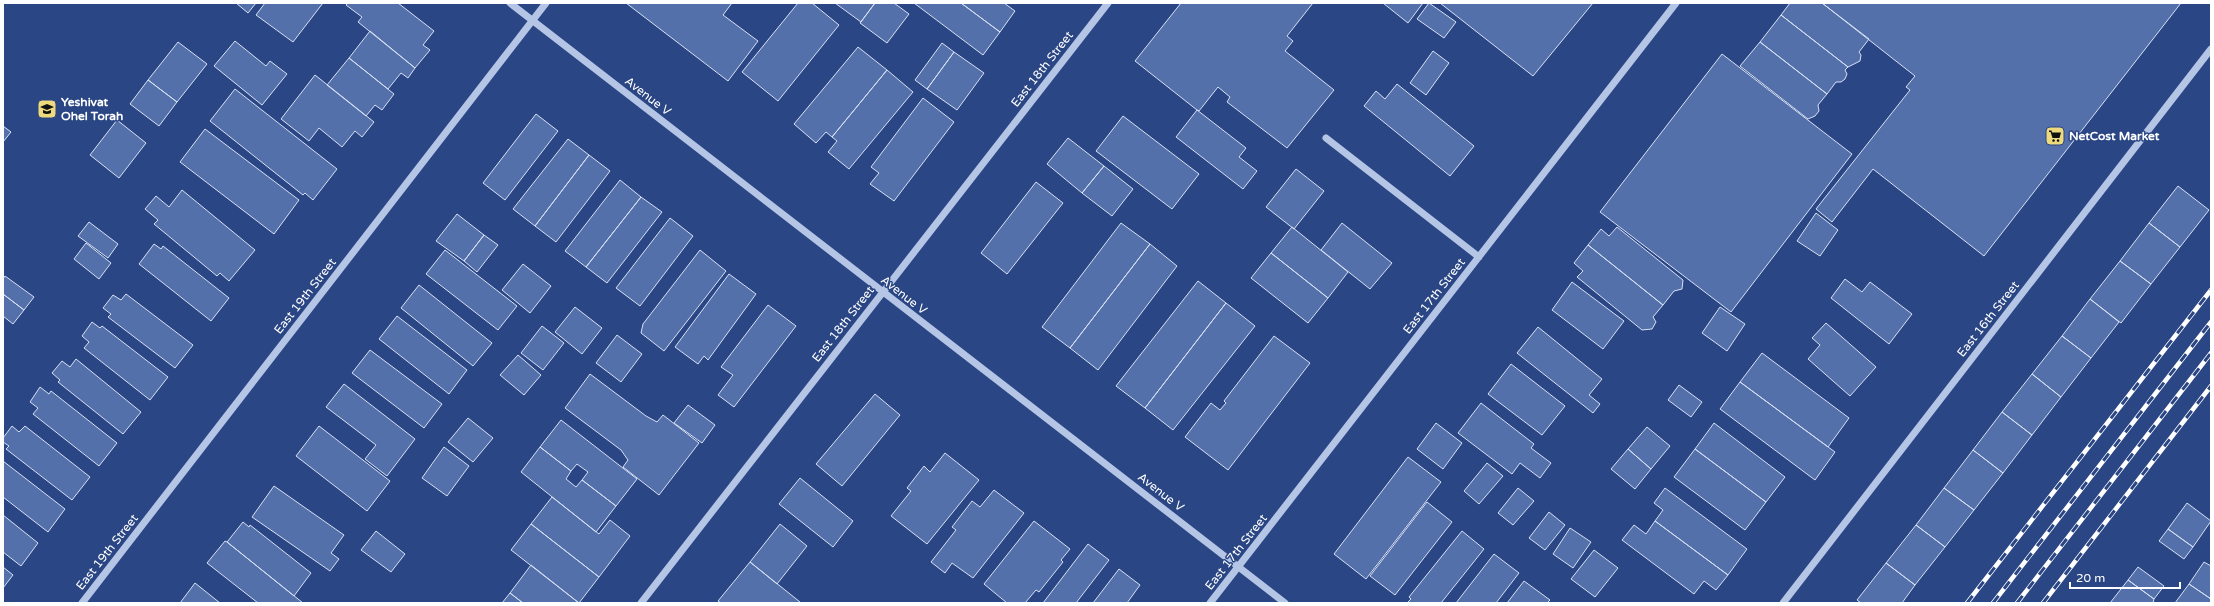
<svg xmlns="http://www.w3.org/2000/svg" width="2214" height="606" font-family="'Varela Round',sans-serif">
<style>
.building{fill:#5370ab;stroke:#d8e1f5}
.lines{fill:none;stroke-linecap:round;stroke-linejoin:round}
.minor{stroke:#b5c5e6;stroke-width:7}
.rail-casing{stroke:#fff;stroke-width:4.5}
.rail{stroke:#2a4684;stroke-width:3;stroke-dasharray:9;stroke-linecap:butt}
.labels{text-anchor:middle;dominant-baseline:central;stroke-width:3;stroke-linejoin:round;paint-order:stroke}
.street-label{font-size:12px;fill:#fff;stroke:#2a4684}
.poi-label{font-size:12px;font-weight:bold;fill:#fff;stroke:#2a4684;text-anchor:start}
</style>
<rect width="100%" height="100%" fill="#2a4684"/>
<path class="building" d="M236 3H256L248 13Z
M265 3H323L293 42 256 15Z
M348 3H398L434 31 423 45 430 50 415 68 358 22 362 17 346 5Z
M626 3H732L723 15 758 41 728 81Z
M798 3H812L839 25 778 101 742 72Z
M835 3H875L861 22Z
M875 3H894L909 14 887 43 860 23Z
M914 3H961L1000 32 983 55Z
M961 3H1004L1015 11 1000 32Z
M1181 3H1313L1287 36 1293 41 1285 51 1334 90 1287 148 1227 102 1230 97 1218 87 1199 111 1197 110 1135 61Z
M1383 3H1423L1408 23Z
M1429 3 1456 22 1444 38 1417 19Z
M1440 3H1593L1533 76Z
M1790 3H1822L1869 39 1859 52 1861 55 1860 61 1848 67 1781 15Z
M1822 3H2181L1984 256 1873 169 1832 222 1816 209 1910 90 1906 87 1915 76Z
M1781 15 1848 67 1845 70 1847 74 1845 79 1841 82H1836L1827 94 1760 42Z
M370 31 415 68 408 78 401 73 388 89 349 58Z
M235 41 266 66 270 61 287 74 262 105 214 66Z
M178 42 207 64 177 102 148 80Z
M1760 42 1827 94 1818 105 1819 111 1815 116 1808 119 1740 66Z
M942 43 954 52 927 89 915 80Z
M858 47 887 70 832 137 826 132 816 143 794 124Z
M1433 51 1449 63 1426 95 1410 83Z
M954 52 984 73 957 110 927 89Z
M1722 54 1852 154 1731 312 1600 212Z
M349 58 394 94 382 110 375 105 366 116 327 85Z
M887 70 913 92 849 169 828 152 837 141 832 137Z
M315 75 374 122 362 137 355 131 342 147 319 128 309 141 281 119Z
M148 80 177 102 159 126 130 104Z
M1397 84 1474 146 1450 176 1364 106 1376 91 1385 99Z
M235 89 337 169 313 200 305 193 303 195 210 121Z
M923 98 954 122 894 201 870 184 879 173 871 167Z
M1197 110 1246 148 1239 157 1257 171 1243 189 1176 137Z
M536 114 558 131 505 200 483 183Z
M1123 116 1199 174 1172 209 1096 151Z
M117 120 146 143 119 178 90 155Z
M3 126 11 132 3 142Z
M205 129 299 200 274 234 180 162Z
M1068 138 1104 166 1082 193 1047 164Z
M568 139 589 155 535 226 513 209Z
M589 155 610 171 556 242 535 226Z
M1104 166 1133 189 1112 216 1082 193Z
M1296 169 1324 191 1294 229 1266 207Z
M620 180 641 197 586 267 565 251Z
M1036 182 1063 203 1007 274 981 253Z
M2178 186 2209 210 2180 247 2149 223Z
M182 190 255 250 229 281 220 273 217 276 154 224 158 220 145 209 156 196 169 207Z
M641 197 662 212 607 283 586 267Z
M1816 213 1838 230 1820 256 1797 241Z
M457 214 484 235 464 261 436 241Z
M670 218 693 236 640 306 616 288Z
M89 222 118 244 108 258 78 236Z
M1121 223 1150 244 1070 348 1042 327Z
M1342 223 1392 263 1370 289 1321 250Z
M2149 223 2180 247 2151 284 2120 261Z
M1292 227 1348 272 1328 298 1271 253Z
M1617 227 1683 280 1682 289 1674 291 1663 305 1588 245 1601 229 1609 236Z
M484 235 498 245 477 272 464 261Z
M86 243 111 263 99 279 74 259Z
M154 244 161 249 163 246 229 298 211 321 139 264Z
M1150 244 1177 266 1098 370 1070 348Z
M1588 245 1663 305 1653 317 1656 322 1652 329 1642 330 1577 277 1583 271 1574 263Z
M445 250 517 306 498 330 426 274Z
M700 250 726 271 664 351 641 333 643 324Z
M1271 253 1328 298 1308 323 1251 278Z
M2120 261 2151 284 2121 323 2090 299Z
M523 264 551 286 530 313 502 290Z
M729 274 756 294 708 360 704 356 698 364 675 347Z
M5 276 34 297 24 310 3 294V279Z
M1845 279 1862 292 1870 282 1912 314 1889 344 1831 298Z
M1198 281 1226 303 1145 408 1116 386Z
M1572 282 1624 321 1603 349 1552 310Z
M419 285 492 343 473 366 401 308Z
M3 294 24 310 13 324 3 316Z
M126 294 193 345 175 368 108 317 111 314 103 308 113 295 121 300Z
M2090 299 2119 322 2091 358 2062 336Z
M1226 303 1255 326 1173 430 1145 408Z
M768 305 796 326 734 407 718 395 733 375 721 367Z
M575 307 602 328 582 354 555 332Z
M1720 307 1745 324 1727 351 1702 333Z
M397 316 467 370 449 394 379 339Z
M92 322 100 328 102 326 168 377 150 400 84 348 89 342 82 336Z
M1826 323 1876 367 1850 396 1808 359 1820 345 1812 338Z
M542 326 564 343 543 370 521 353Z
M1538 327 1602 379 1589 395 1600 404 1593 413 1517 353Z
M617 335 642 354 621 382 596 363Z
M1274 336 1310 363 1228 470 1185 437 1211 403 1220 410 1226 403 1224 401Z
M2062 336 2091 358 2061 397 2032 374Z
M370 350 442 404 424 428 352 373Z
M1762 353 1849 418 1828 447 1740 382Z
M518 355 541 375 524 395 500 375Z
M76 359 141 412 123 434 58 382 60 380 52 373 62 361 70 367Z
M1511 364 1565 406 1542 435 1488 394Z
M590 374 646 416 657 422 663 415 699 443 659 495 623 467 628 460 621 450 565 408Z
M2032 374 2061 397 2032 435 2002 412Z
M1740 382 1835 452 1815 480 1720 409Z
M344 384 415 439 387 476 365 459 376 445 326 407Z
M1679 385 1702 402 1691 417 1668 400Z
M40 387 49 394 51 391 117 443 99 466 33 414 38 408 30 402Z
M875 394 900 415 842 486 816 464Z
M1481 403 1534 444 1531 448 1551 463 1540 478 1520 463 1512 474 1458 433Z
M688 405 715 425 702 443 674 423Z
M2002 412 2032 435 2003 473 1973 450Z
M468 418 493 438 473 462 448 442Z
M561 420 637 479 616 506 582 480 588 472 577 464 571 471 540 447Z
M1436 423 1462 443 1443 469 1417 449Z
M1714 423 1785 477 1766 502 1695 449Z
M12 426 19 432 25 426 90 477 72 500 6 449 9 446 3 442V438Z
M319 426 390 481 367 511 296 456Z
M1647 427 1670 446 1651 469 1628 449Z
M444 447 469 466 447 496 422 478Z
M540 447 571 471 566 479 576 487 582 480 616 506 596 532 521 472Z
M1628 449 1651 469 1635 489 1611 469Z
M1695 449 1766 502 1745 530 1674 477Z
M1973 450 2003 473 1974 510 1944 488Z
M945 453 979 480 927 544 891 516 911 491 907 488 924 466 930 472Z
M1408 457 1441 482 1366 579 1334 554Z
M3 461 65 509 48 532 3 497Z
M1487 463 1503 476 1479 504 1464 491Z
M800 478 853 521 833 547 779 504Z
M274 486 344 535 331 553 339 559 330 571 252 517Z
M1518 488 1534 501 1513 525 1498 513Z
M1665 488 1747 549 1728 575 1655 521 1663 510 1654 503Z
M1944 488 1974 510 1945 547 1916 525Z
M994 490 1024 513 973 578 952 563 945 573 931 562 956 530 952 527 972 501 980 507Z
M552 497 599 534 610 520 630 536 599 577 531 524Z
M1427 502 1452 522 1395 595 1370 576Z
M2187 503 2211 521 2193 547 2168 529Z
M1549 512 1565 525 1545 550 1529 538Z
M3 515 38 543 21 566 3 552Z
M1034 521 1070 549 1061 560 1063 562 1039 592 1036 590 1025 603H1007L984 584Z
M1655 521 1728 575 1716 590 1704 581 1694 594 1622 540 1634 525 1646 534Z
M243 522 249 527 250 525 311 573 294 596 227 542Z
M531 524 599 577 579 603 511 550Z
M780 524 807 546 777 584 750 562Z
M1916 525 1945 547 1915 585 1886 563Z
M1570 528 1591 542 1573 568 1553 554Z
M2168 529 2193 547 2184 559 2159 541Z
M376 531 405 554 391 572 361 550Z
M1462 531 1484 549 1441 603H1407L1411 599 1409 597Z
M225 541 227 542 303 603H258L207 563Z
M1088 544 1109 560 1076 603H1043Z
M1594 550 1618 568 1595 597 1571 579Z
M1494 554 1519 573 1496 603H1456Z
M750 562 800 602 799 603H721L718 601Z
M2204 562 2211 566V599L2189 584Z
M1886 563 1915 585 1902 603H1861L1857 600Z
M531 565 579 603H523L510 593Z
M3 567 13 575 3 588Z
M2138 567 2164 586 2154 599 2128 580Z
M1119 569 1140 585 1127 603H1093Z
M2128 580 2154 599 2153 603H2110Z
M1524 581 1550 600 1547 603H1507Z
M195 583 220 603H180Z
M2189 584 2211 599V603H2175Z
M510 593 523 603H502Z"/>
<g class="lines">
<path class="minor" d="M510 3 1285 603
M1326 138 1479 257
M82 603 546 3
M641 603 1108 3
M1210 603 1676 3
M1783 603 2211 49"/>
<g class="rail-casing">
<path id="rail" d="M1967 603 2211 290
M1993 603 2211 322
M2017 603 2211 353
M2043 603 2211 386"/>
</g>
<use href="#rail" class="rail"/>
</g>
<defs>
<g id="school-square" transform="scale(1)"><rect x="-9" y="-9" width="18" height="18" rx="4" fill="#ecda7d" stroke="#2a4684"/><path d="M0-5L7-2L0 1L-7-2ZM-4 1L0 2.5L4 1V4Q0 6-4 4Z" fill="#111"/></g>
<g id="supermarket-square" transform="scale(1)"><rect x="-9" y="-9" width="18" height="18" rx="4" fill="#ecda7d" stroke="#2a4684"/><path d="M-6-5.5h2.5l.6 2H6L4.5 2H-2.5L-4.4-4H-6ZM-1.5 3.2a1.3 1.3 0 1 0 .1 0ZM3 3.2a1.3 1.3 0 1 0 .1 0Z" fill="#111"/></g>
</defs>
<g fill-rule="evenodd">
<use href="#school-square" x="47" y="109"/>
<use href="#supermarket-square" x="2055" y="136"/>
</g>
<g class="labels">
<g class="street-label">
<text transform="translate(1042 69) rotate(-52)">East 18th Street</text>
<text transform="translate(648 96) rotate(38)">Avenue V</text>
<text transform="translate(904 295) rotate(38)">Avenue V</text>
<text transform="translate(305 296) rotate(-52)">East 19th Street</text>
<text transform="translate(1434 296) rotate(-52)">East 17th Street</text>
<text transform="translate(1988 319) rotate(-52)">East 16th Street</text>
<text transform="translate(843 324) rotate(-52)">East 18th Street</text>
<text transform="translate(1161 492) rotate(38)">Avenue V</text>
<text transform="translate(107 552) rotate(-52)">East 19th Street</text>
<text transform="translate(1236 552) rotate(-52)">East 17th Street</text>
</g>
<g class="poi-label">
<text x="61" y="102">Yeshivat<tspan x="61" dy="14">Ohel Torah</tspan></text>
<text x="2069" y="136">NetCost Market</text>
</g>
</g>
<rect width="2214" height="606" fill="none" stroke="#ffffff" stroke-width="8"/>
<path d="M2070 582v6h110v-6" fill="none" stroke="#ffffff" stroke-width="2"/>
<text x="2076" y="582" font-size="12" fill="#ffffff" stroke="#2a4684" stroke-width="3" paint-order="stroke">20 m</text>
</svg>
